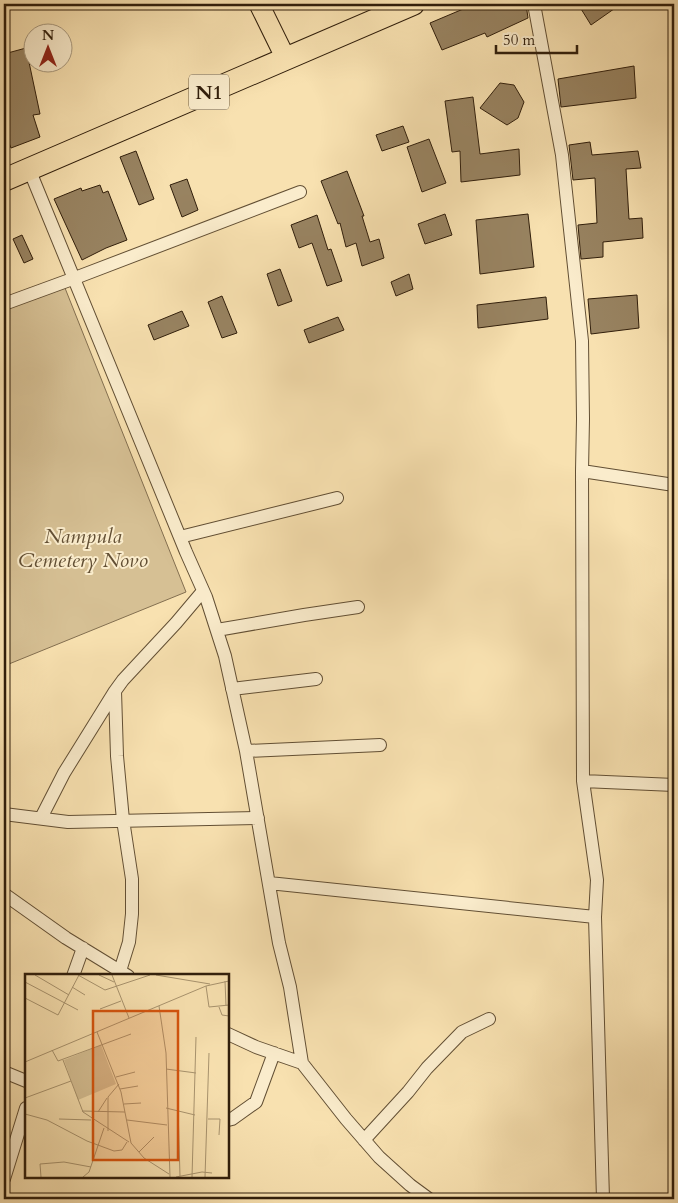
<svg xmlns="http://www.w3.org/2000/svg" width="678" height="1203" font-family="Cardo,serif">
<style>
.green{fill:#d6c094;stroke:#836f50}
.building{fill:#988361;stroke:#301e0b}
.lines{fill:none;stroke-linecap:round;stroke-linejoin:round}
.street-casing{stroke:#624f34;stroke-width:14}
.primary-casing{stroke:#301e0b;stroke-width:21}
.highway-casing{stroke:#301e0b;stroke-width:24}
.street{stroke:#faeccc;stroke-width:12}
.primary{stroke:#f8e1b0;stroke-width:19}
.highway{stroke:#f8e1b0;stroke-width:22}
.labels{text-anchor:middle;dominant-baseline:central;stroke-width:4;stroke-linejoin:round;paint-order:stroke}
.shield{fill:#faeccc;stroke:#6d5c45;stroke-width:1}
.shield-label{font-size:20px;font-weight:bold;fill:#301e0b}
.park-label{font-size:21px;font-style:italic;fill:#624f34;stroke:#faeccc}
.inset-road{fill:none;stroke:#a8936e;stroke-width:1}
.view{fill:#d6530c;fill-opacity:0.15;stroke:#d6530c;stroke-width:2.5}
.inset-edge{fill:none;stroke:#301e0b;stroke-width:2.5}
</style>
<rect width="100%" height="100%" fill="#f8e1b0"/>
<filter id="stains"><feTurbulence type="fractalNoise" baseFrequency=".004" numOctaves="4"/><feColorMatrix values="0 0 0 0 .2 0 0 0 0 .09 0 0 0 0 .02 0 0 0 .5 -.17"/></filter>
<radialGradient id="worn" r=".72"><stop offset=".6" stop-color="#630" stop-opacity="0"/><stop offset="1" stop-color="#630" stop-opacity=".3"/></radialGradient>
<path class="green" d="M61 278 186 592 4 666V301Z"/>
<path class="building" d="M475 4H526L528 18 487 37 485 33 442 50 430 23Z
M578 4H621L591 25Z
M26 48 40 114 33 115 40 137 11 148 4 130V54Z
M634 66 636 98 561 107 558 79Z
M500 83 514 85 524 102 518 118 507 125 480 108Z
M473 97 480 154 519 149 520 175 461 182 460 151 452 152 445 101Z
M403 126 409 142 382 151 376 135Z
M429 139 446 183 422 192 407 147Z
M590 142 592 155 638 151 641 168 626 169 629 219 642 218 643 238 603 242V257L581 259 578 225 597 223 595 178 573 180 569 145Z
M136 151 154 199 139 205 120 157Z
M347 171 364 216H362L370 242 379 239 384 258 362 266 356 243 346 247 340 223 338 224 321 181Z
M187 179 198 210 182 217 170 185Z
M100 185 103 193 108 191 127 240 106 248 82 260 54 199 81 188 82 191Z
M445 214 452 235 425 244 418 224Z
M528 214 534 267 480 274 476 220Z
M317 215 328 250 331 249 342 281 327 286 312 243 299 248 291 225Z
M22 235 33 259 24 263 13 239Z
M280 269 292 301 278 306 267 274Z
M409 274 413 289 396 296 391 282Z
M637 295 639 328 591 334 588 299Z
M222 296 237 333 222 338 208 302Z
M546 297 548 319 478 328 477 305Z
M182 311 189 326 154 340 148 325Z
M338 317 344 330 309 343 304 330Z"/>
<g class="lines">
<g class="street-casing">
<path id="street" d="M534 4 562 155 582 341 583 419 582 471 583 781 597 880 595 917 603 1199
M29 169 186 552 206 597 225 656 246 751 279 943 290 987 302 1063 346 1119 379 1157 410 1185 429 1199
M4 304 75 278 300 192
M582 471 674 485
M180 537 337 498
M217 630 304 615 358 607
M232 689 316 679
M246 751 380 745
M583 781 674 785
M4 814 68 822 258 818
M41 818 64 773 115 691
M269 883 595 917
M4 894 66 938 128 976
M120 971 129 942 132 914V879L123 820 117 756 115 691 123 680 176 623 203 591
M73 976 83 948
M228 1034 256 1047 302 1063
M4 1072 26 1081
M228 1120 232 1119 256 1102 274 1053
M364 1140 408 1092 427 1068 462 1032 489 1019
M4 1179 26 1108"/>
</g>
<g class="primary-casing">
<path id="primary" d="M259 4 286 59"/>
</g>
<g class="highway-casing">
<path id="highway" d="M4 180 413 4"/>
</g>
<use href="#street" class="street"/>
<use href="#primary" class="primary"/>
<use href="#highway" class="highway"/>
</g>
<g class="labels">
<rect class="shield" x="189" y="74.5" width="40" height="35" rx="4"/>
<g class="shield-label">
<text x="209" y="92">N1</text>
</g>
<g class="park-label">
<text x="83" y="536">Nampula<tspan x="83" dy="24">Cemetery Novo</tspan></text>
</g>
</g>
<g transform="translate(25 974)">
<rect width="204" height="204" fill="#f8e1b0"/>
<path d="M76 71 91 110 53 126 39 86Z" fill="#d6c094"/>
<path class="inset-road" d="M10 1 44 21M53 1 80 16 125 1M74 1 89 8M87 1 104 44M131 1 185 10M200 7 201 32M0 8 53 36M181 12 184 33 204 31M47 13 60 21M0 24 33 41 54 1M134 32 141 79 145 203M194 33 197 41 204 42M75 35 96 27M72 58 96 118 106 169 119 184 144 200M27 76 33 87 106 60M38 86 58 138 104 168M0 88 181 12 204 7M141 95 171 99M91 103 110 98M95 115 113 112M0 124 46 107M99 130 116 129M141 134 170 141M153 134 155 202M57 137 100 138M73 138 82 124M0 140 22 146 62 167 89 177 97 176 102 168M34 145 66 146M183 145H195L194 161M102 146 142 151M83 157V123L94 110M114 178 129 163M16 203 15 190 39 188 66 193M58 203 64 198 79 154M151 203 177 198 187 199M167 203 171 63M180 203 184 79"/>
<path class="view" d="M68 37H153V186H68Z"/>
<rect width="204" height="204" class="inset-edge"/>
</g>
<rect width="678" height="1203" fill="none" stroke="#f8e1b0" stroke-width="20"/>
<rect x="5" y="5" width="668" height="1193" fill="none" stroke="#301e0b" stroke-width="2.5"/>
<rect x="10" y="10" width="658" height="1183" fill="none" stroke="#301e0b"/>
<g transform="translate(48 48)"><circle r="24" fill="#faeccc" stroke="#a99a7f"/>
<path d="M0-4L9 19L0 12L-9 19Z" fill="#8f2418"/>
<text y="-8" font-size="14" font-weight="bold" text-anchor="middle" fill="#301e0b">N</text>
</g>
<path d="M496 45v8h81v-8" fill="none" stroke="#301e0b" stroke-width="2.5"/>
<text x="503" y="45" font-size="15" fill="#301e0b" stroke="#faeccc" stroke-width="4" paint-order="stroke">50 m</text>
<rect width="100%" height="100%" filter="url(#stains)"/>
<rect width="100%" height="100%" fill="url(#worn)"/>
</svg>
